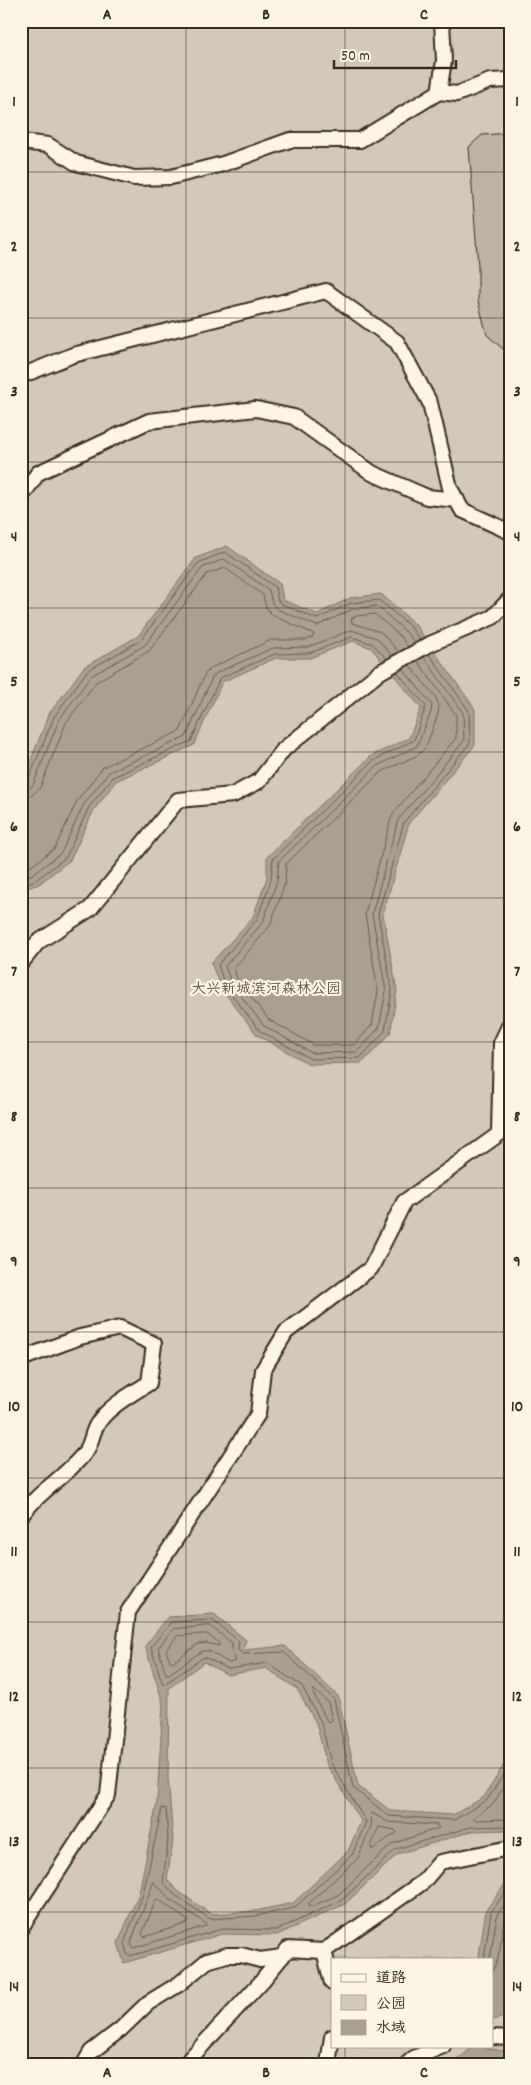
<svg xmlns="http://www.w3.org/2000/svg" width="531" height="2085" font-family="Dekko,'LXGW WenKai TC',sans-serif">
<style>
.green{fill:#d2c9ba;stroke:#867a6c;fill-rule:evenodd}
.water{fill:#aaa091;stroke:#7e7163;fill-rule:evenodd}
.lines{fill:none;stroke-linecap:round;stroke-linejoin:round}
.shore{stroke:#67594c;stroke-width:1}
.building{fill:#beb3a4;stroke:#3b2a1e}
.minor-casing{stroke:#3b2a1e;stroke-width:18}
.minor{stroke:#fcf5e5;stroke-width:14}
.grid{fill:none;stroke:#3b2a1e;stroke-width:1;stroke-opacity:0.55}
.labels{text-anchor:middle;dominant-baseline:central;stroke-width:4.5;stroke-linejoin:round;paint-order:stroke}
.park-label{font-size:15px;fill:#615245;stroke:#fcf5e5}
.neatline{fill:none;stroke:#3b2a1e;stroke-width:2}
.grid-label{font-size:16px;text-anchor:middle;font-weight:bold;fill:#3b2a1e}
</style>
<rect width="100%" height="100%" fill="#f0e9d9"/>
<filter id="ink" filterUnits="userSpaceOnUse"><feTurbulence type="fractalNoise" baseFrequency=".02" numOctaves="2"/><feDisplacementMap in="SourceGraphic" scale="10" xChannelSelector="R" yChannelSelector="G"/><feConvolveMatrix kernelMatrix="1 2 1 2 8 2 1 2 1" color-interpolation-filters="sRGB"/></filter>
<g filter="url(#ink)">
<path class="green" d="M21 21H510V2064H21ZM332 1959H492V2046H332Z"/>
<path class="water" d="M227 546 280 584 283 600 317 614 350 598 381 594 415 624 475 709V745L409 823 383 914 397 991 390 1034 362 1063 309 1064 257 1035 221 988 211 963 253 917 267 878V857L371 756 409 738 421 708 371 648 353 641 310 658H276L222 682 194 745 116 781 94 810 70 860 39 884 21 890V785L49 714 84 667 138 636 196 558Z
M214 1614 246 1640 243 1650 285 1646 338 1696 358 1786 391 1811 453 1815 484 1797 510 1755V1830L472 1831 398 1854 345 1904 277 1935 222 1934 124 1963 118 1943 139 1893 157 1802 163 1703 145 1646 168 1617ZM204 1662 228 1675 266 1668 297 1689 316 1723 327 1765 361 1821 348 1851 293 1903 255 1911 211 1914 178 1891 167 1880 173 1840 168 1778 169 1688Z
M510 1877V2016L492 2020V1959H479V1955L486 1910Z
M474 2046 504 2051 507 2064H452Z"/>
<g class="lines">
<path class="shore" d="M399 652 381 632 352 623 351 619 356 616 375 614 401 637 408 647
M409 665 435 696 439 705 438 714 426 747 418 755 381 772 286 864 285 883 270 926 234 968 237 979 269 1020 314 1045H354L372 1025 378 991 365 914 391 819 395 811 456 738V715L417 660
M403 669 432 705 431 712 417 746 377 766 279 861 277 881 263 922 225 966 231 983 264 1026 312 1053 357 1052 379 1028 386 991 372 914 398 820 464 741 463 713 424 657
M397 672 426 706 414 740 373 761 273 859 271 880 257 919 218 965 225 986 260 1031 311 1059 360 1058 385 1031 392 990 378 914 404 822 470 743 469 711 429 654
M21 785 28 781 54 717 87 671 141 640 198 563 225 552 275 587 278 601 282 604 317 619 351 603 379 600 411 627 420 640
M21 791 28 790 33 785 59 720 91 676 145 645 202 568 224 559 269 590 272 603 277 609 317 626 353 609 377 606 406 632 415 643
M21 798 31 796 40 788 66 723 96 682 149 651 207 574 225 568 263 595 266 607 272 615 314 634 313 637 306 640H271L211 668 205 674 180 731 103 767 77 801 55 848 30 867 21 870
M21 878 33 874 61 853 84 804 109 772 186 737 212 678 216 673 273 648 308 647 351 630 377 638 392 656
M21 885 36 880 66 857 89 807 113 777 191 741 220 678 275 654 309 653 352 637 373 644 387 659
M210 1626 232 1643V1652L236 1661 229 1663 209 1651H202L169 1674H166L158 1648 173 1629Z
M207 1634 219 1643V1646L206 1643 198 1644 173 1662 170 1661 166 1650 177 1636Z
M314 1690 328 1702 332 1720 330 1722 327 1721 313 1693Z
M510 1765 487 1800 454 1820 389 1816 353 1788 334 1699 284 1652 243 1654 238 1650 239 1641 212 1620 171 1622 151 1647 163 1685 204 1657 229 1669 267 1663 302 1686 321 1722 331 1763 366 1822 352 1855 294 1908 256 1916 210 1919 175 1895 163 1882 168 1840 166 1809 162 1808 143 1894 124 1943 127 1954 130 1956 222 1929 277 1930 342 1900 396 1849 471 1827 510 1826
M510 1777 493 1804 473 1818 476 1820 510 1819
M372 1813 388 1822 437 1825 439 1828 392 1844 338 1895 310 1907 309 1903 358 1858 371 1826Z
M379 1827 395 1830 397 1833 387 1839 372 1850 371 1847Z
M154 1882 171 1900 205 1923 206 1926 133 1948 131 1943Z
M158 1899 188 1921V1923L144 1937 142 1934 156 1900Z
M484 1959 491 1912 510 1886
M490 1959 497 1915 510 1897
M492 1971C505 1954 497 1927 510 1910"/>
</g>
<path class="building" d="M510 133V355L487 335 478 301V266L469 147 482 135Z"/>
<g class="lines">
<g class="minor-casing">
<path id="minor" d="M439 92 457 94 490 81 510 80
M21 142 48 145 76 163 134 178 171 177 223 164 290 140H360L439 92 444 61 442 21
M21 376 73 355 326 291 397 342 430 403 450 488 462 510 510 532
M21 497 38 473 149 421 256 409 294 417 372 473 427 497 457 500
M21 963 38 942 90 909 178 800 233 795 259 781 284 749 380 672 430 644 493 617 510 599
M21 1359 80 1337 120 1328 154 1344 149 1383C133 1393 108 1407 98 1423 92 1431 92 1443 86 1451 68 1476 38 1491 21 1516
M21 1928 108 1795 128 1612 258 1414 263 1370 286 1332 371 1268 404 1202 499 1134 501 1043 510 1024
M324 1951 332 1983
M492 2037 510 2038
M84 2064 91 2052 121 2029 148 2003 179 1984 207 1961 227 1955H241L260 1960 282 1957
M185 2064 262 1981 288 1949 324 1951 423 1882 440 1862 510 1848
M328 2064 332 2037
M407 2064 414 2058 443 2046"/>
</g>
<use href="#minor" class="minor"/>
</g>
</g>
<path class="grid" d="M186 21V2064M345 21V1959M21 172H510M21 318H510M21 462H510M21 608H510M21 752H510M21 898H510M21 1042H510M21 1188H510M21 1332H510M21 1478H510M21 1622H510M21 1768H510M21 1912H510M345 2046V2064"/>
<g class="labels">
<g class="park-label">
<text x="266" y="990">大兴新城滨河森林公园</text>
</g>
</g>
<rect width="531" height="2085" fill="none" stroke="#fcf5e5" stroke-width="55"/>
<rect x="331" y="1958" width="162" height="90" fill="#fcf5e5" stroke="#afa495"/>
<rect x="341" y="1974" width="25" height="8" fill="#fcf5e5" stroke="#afa495"/>
<text x="376" y="1982" font-size="15" fill="#3b2a1e">道路</text>
<rect x="341" y="1995" width="25" height="15" fill="#d2c9ba" stroke="#afa495"/>
<text x="376" y="2008" font-size="15" fill="#3b2a1e">公园</text>
<rect x="341" y="2020" width="25" height="15" fill="#aaa091" stroke="#afa495"/>
<text x="376" y="2032" font-size="15" fill="#3b2a1e">水域</text>
<path d="M334 60v8h122v-8" fill="none" stroke="#3b2a1e" stroke-width="2.5"/>
<text x="341" y="60" font-size="15" fill="#3b2a1e" stroke="#fcf5e5" stroke-width="4" paint-order="stroke">50 m</text>
<rect x="28" y="28" width="476" height="2030" class="neatline"/>
<g class="grid-label">
<text x="107" y="19">A</text>
<text x="266" y="19">B</text>
<text x="424" y="19">C</text>
<text x="14" y="106">1</text>
<text x="517" y="106">1</text>
<text x="14" y="251">2</text>
<text x="517" y="251">2</text>
<text x="14" y="396">3</text>
<text x="517" y="396">3</text>
<text x="14" y="541">4</text>
<text x="517" y="541">4</text>
<text x="14" y="686">5</text>
<text x="517" y="686">5</text>
<text x="14" y="831">6</text>
<text x="517" y="831">6</text>
<text x="14" y="976">7</text>
<text x="517" y="976">7</text>
<text x="14" y="1121">8</text>
<text x="517" y="1121">8</text>
<text x="14" y="1266">9</text>
<text x="517" y="1266">9</text>
<text x="14" y="1411">10</text>
<text x="517" y="1411">10</text>
<text x="14" y="1556">11</text>
<text x="517" y="1556">11</text>
<text x="14" y="1701">12</text>
<text x="517" y="1701">12</text>
<text x="14" y="1846">13</text>
<text x="517" y="1846">13</text>
<text x="14" y="1991">14</text>
<text x="517" y="1991">14</text>
<text x="107" y="2077">A</text>
<text x="266" y="2077">B</text>
<text x="424" y="2077">C</text>
</g>
</svg>
